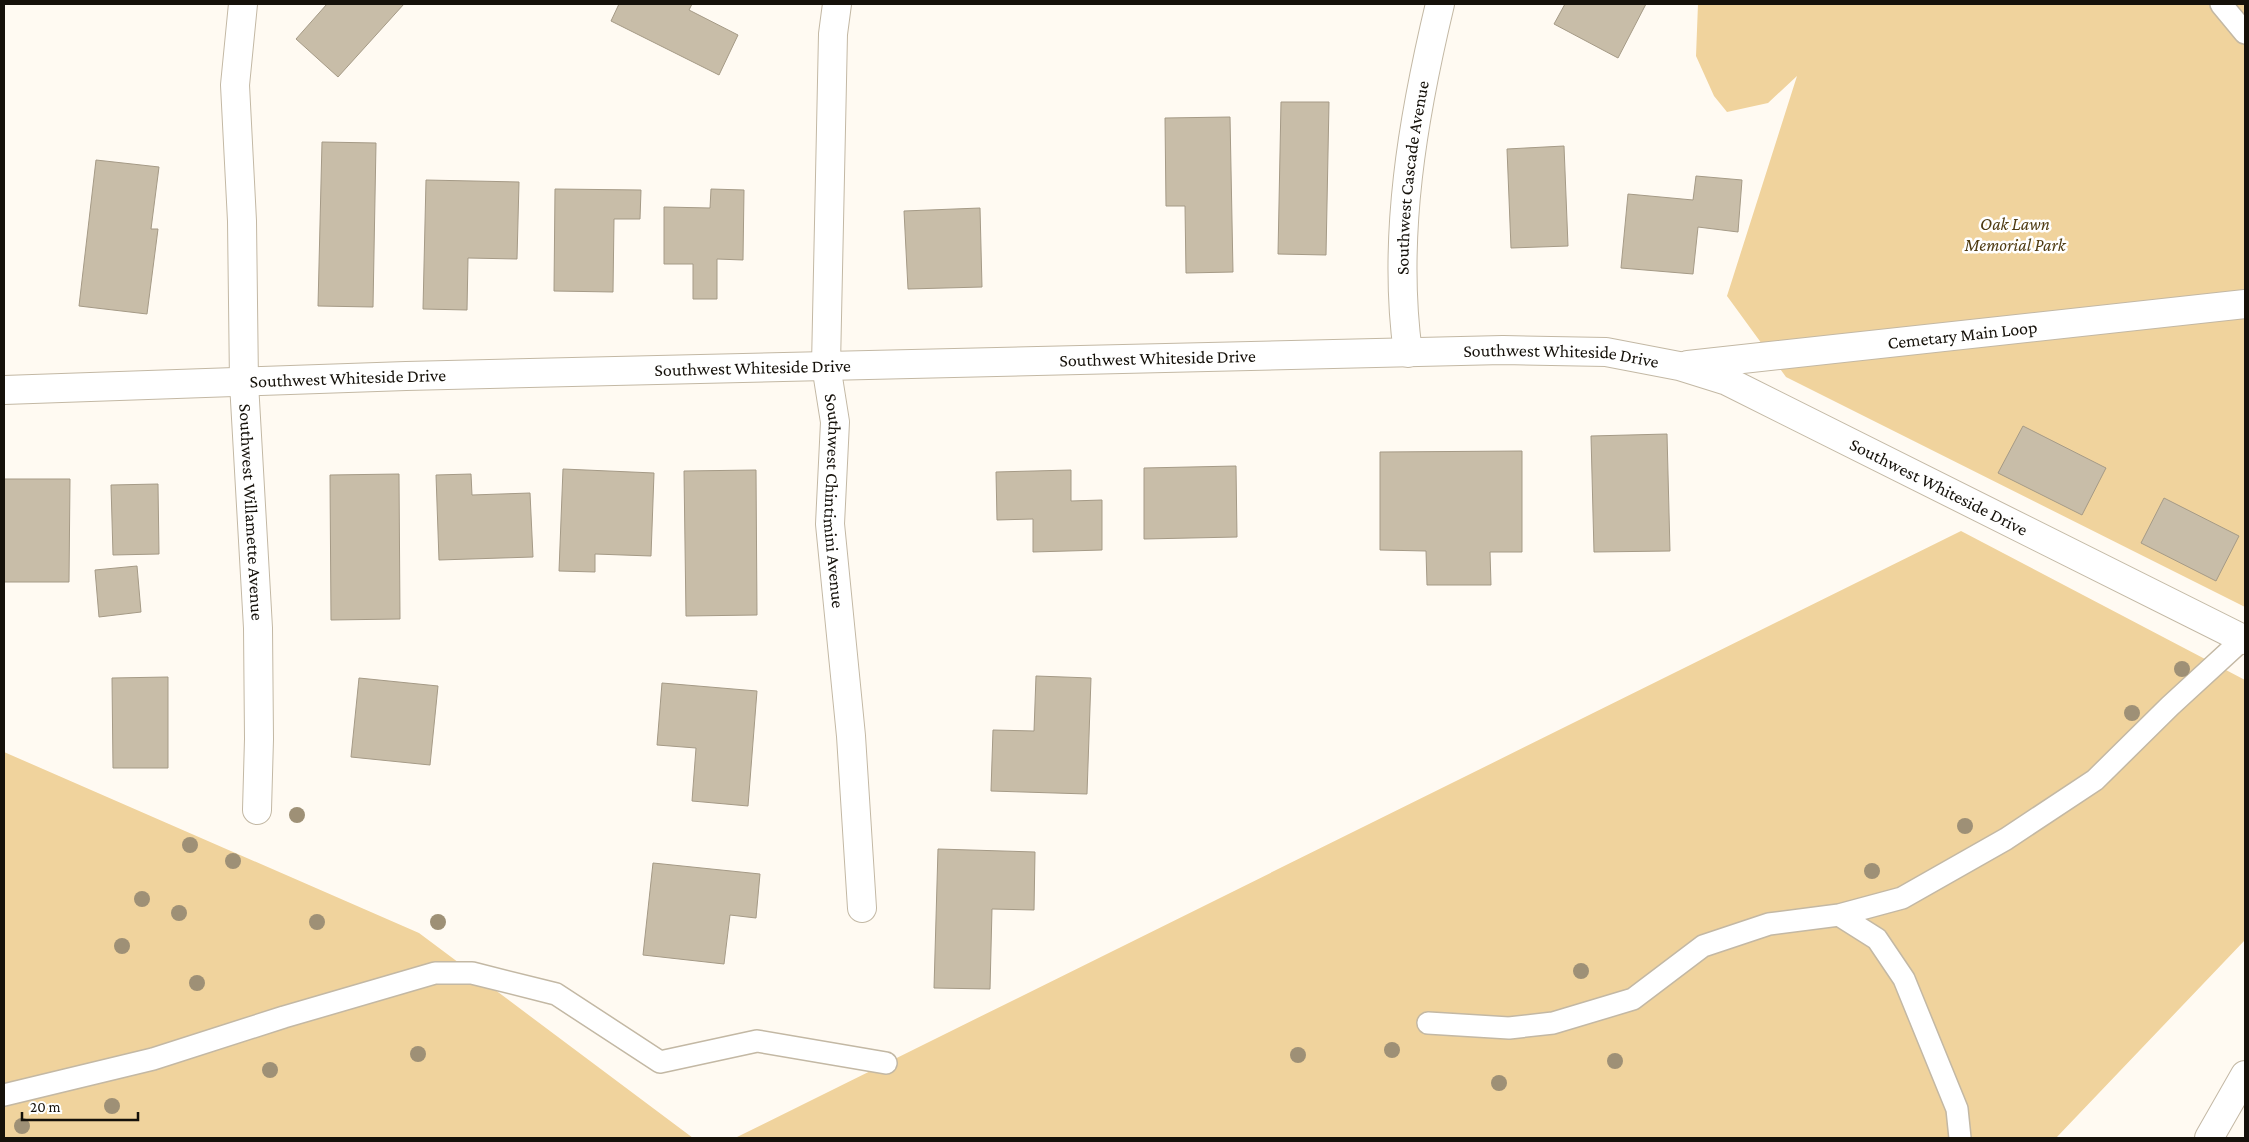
<svg xmlns="http://www.w3.org/2000/svg" width="2249" height="1142" font-family="'Crimson Pro',serif">
<style>
.green{fill:#f0d39d}
.building{fill:#c8bda8;stroke:#a59a86}
.lines{fill:none;stroke-linecap:round;stroke-linejoin:round}
.lane-casing{stroke:#c3b8a4;stroke-width:24}
.street-casing{stroke:#c3b8a4;stroke-width:30}
.lane{stroke:#fff;stroke-width:21}
.street{stroke:#fff;stroke-width:28}
.tree{fill:#9e9076}
.labels{text-anchor:middle;dominant-baseline:central;stroke-width:5;stroke-linejoin:round;paint-order:stroke}
.street-label{font-size:18px;fill:#15110a;stroke:#fff}
.park-label{font-size:18px;font-style:italic;fill:#4e3a11;stroke:#fff}
</style>
<rect width="100%" height="100%" fill="#fffaf2"/>
<path class="green" d="M1698 4H2245V607L1786 377 1727 296 1797 76 1768 103 1727 112 1714 96 1696 56Z
M1961 531 2245 680V940L2056 1138H735Z
M4 752 419 933 693 1138H4Z"/>
<path class="building" d="M327 4H404L338 77 296 39Z
M619 4H692L689 10 738 35 719 75 611 21Z
M1565 4H1646L1618 58 1554 24Z
M1281 102H1329L1326 255 1278 254Z
M1230 117 1233 272 1186 273 1185 206H1166L1165 118Z
M322 142 376 143 373 307 318 306Z
M1564 146 1568 246 1511 248 1507 149Z
M96 160 159 167 151 229H158L147 314 79 306Z
M1696 176 1742 180 1738 232 1698 227 1693 274 1621 268 1628 194 1693 200Z
M426 180 519 182 517 259 468 258 467 310 423 309Z
M555 189 641 190 640 219H614L613 292 554 291Z
M711 189 744 190 743 260 717 259V299H693V264H664V207L710 208Z
M980 208 982 287 908 289 904 211Z
M2023 426 2106 468 2082 515 1998 473Z
M1667 434 1670 551 1594 552 1591 436Z
M1522 451V552H1490L1491 585H1427L1426 551 1380 550V452Z
M1236 466 1237 537 1144 539V468Z
M563 469 654 473 651 556 595 554V572L559 571Z
M756 470 757 615 686 616 684 471Z
M1071 470V501L1102 500V550L1033 552V519L997 520 996 472Z
M399 474 400 619 331 620 330 475Z
M471 474 472 495 530 493 533 557 439 560 436 475Z
M4 479H70L69 582H4Z
M158 484 159 554 113 555 111 485Z
M2164 498 2239 536 2216 581 2141 543Z
M137 566 141 612 99 617 95 570Z
M1036 676 1091 678 1087 794 991 791 993 730 1034 731Z
M168 677V768H113L112 678Z
M359 678 438 686 430 765 351 757Z
M662 683 757 691 748 806 692 801 696 748 657 745Z
M938 849 1035 852 1034 910 992 909 990 989 934 988Z
M653 863 760 874 756 918 730 915 724 964 643 955Z"/>
<g class="lines">
<g class="lane-casing">
<path id="lane" d="M2221 4 2245 33
M1839 915 1877 939 1904 979 1957 1109 1960 1138
M1428 1023 1509 1028 1553 1023 1633 999 1703 946 1769 924 1839 915 1902 898 2006 839 2095 780 2170 706 2243 639
M4 1095 153 1059 284 1017 435 973H472L556 994 660 1062 757 1041 886 1063"/>
</g>
<g class="street-casing">
<g id="street">
<path id="s1" d="M243 4 235 85 242 221 244 383 258 628 259 739 257 810"/>
<path id="s2" d="M837 4 833 34 826 365 835 422 830 524 851 736 862 908"/>
<path id="s3" d="M1408 353C1392 237 1413 117 1440 4"/>
<path id="s4" d="M1688 365 2245 304"/>
<path id="s5" d="M4 390 406 376 1503 350 1606 352 1679 366 1727 381 2245 640"/>
<path d="M2209 1138 2245 1075"/>
</g>
</g>
<use href="#lane" class="lane"/>
<use href="#street" class="street"/>
</g>
<g class="tree">
<circle cx="2182" cy="669" r="8"/>
<circle cx="2132" cy="713" r="8"/>
<circle cx="297" cy="815" r="8"/>
<circle cx="1965" cy="826" r="8"/>
<circle cx="190" cy="845" r="8"/>
<circle cx="233" cy="861" r="8"/>
<circle cx="1872" cy="871" r="8"/>
<circle cx="142" cy="899" r="8"/>
<circle cx="179" cy="913" r="8"/>
<circle cx="317" cy="922" r="8"/>
<circle cx="438" cy="922" r="8"/>
<circle cx="122" cy="946" r="8"/>
<circle cx="1581" cy="971" r="8"/>
<circle cx="197" cy="983" r="8"/>
<circle cx="1392" cy="1050" r="8"/>
<circle cx="418" cy="1054" r="8"/>
<circle cx="1298" cy="1055" r="8"/>
<circle cx="1615" cy="1061" r="8"/>
<circle cx="270" cy="1070" r="8"/>
<circle cx="1499" cy="1083" r="8"/>
<circle cx="112" cy="1106" r="8"/>
<circle cx="22" cy="1126" r="8"/>
</g>
<g class="labels">
<g class="street-label">
<text stroke="none"><textPath href="#s3" startOffset="176">Southwest Cascade Avenue</textPath></text>
<text stroke="none"><textPath href="#s4" startOffset="276">Cemetary Main Loop</textPath></text>
<text stroke="none"><textPath href="#s5" startOffset="1558">Southwest Whiteside Drive</textPath></text>
<text stroke="none"><textPath href="#s5" startOffset="1154">Southwest Whiteside Drive</textPath></text>
<text stroke="none"><textPath href="#s5" startOffset="749">Southwest Whiteside Drive</textPath></text>
<text stroke="none"><textPath href="#s5" startOffset="344">Southwest Whiteside Drive</textPath></text>
<text stroke="none"><textPath href="#s5" startOffset="1964">Southwest Whiteside Drive</textPath></text>
<text stroke="none"><textPath href="#s2" startOffset="498">Southwest Chintimini Avenue</textPath></text>
<text stroke="none"><textPath href="#s1" startOffset="509">Southwest Willamette Avenue</textPath></text>
</g>
<g class="park-label">
<text x="2015" y="224">Oak Lawn<tspan x="2015" dy="21">Memorial Park</tspan></text>
</g>
</g>
<rect width="2249" height="1142" fill="none" stroke="#15110a" stroke-width="10"/>
<path d="M22 1112v8h116v-8" fill="none" stroke="#15110a" stroke-width="2.5"/>
<text x="30" y="1112" font-size="15" fill="#15110a" stroke="#ffffff" stroke-width="4" paint-order="stroke">20 m</text>
</svg>
